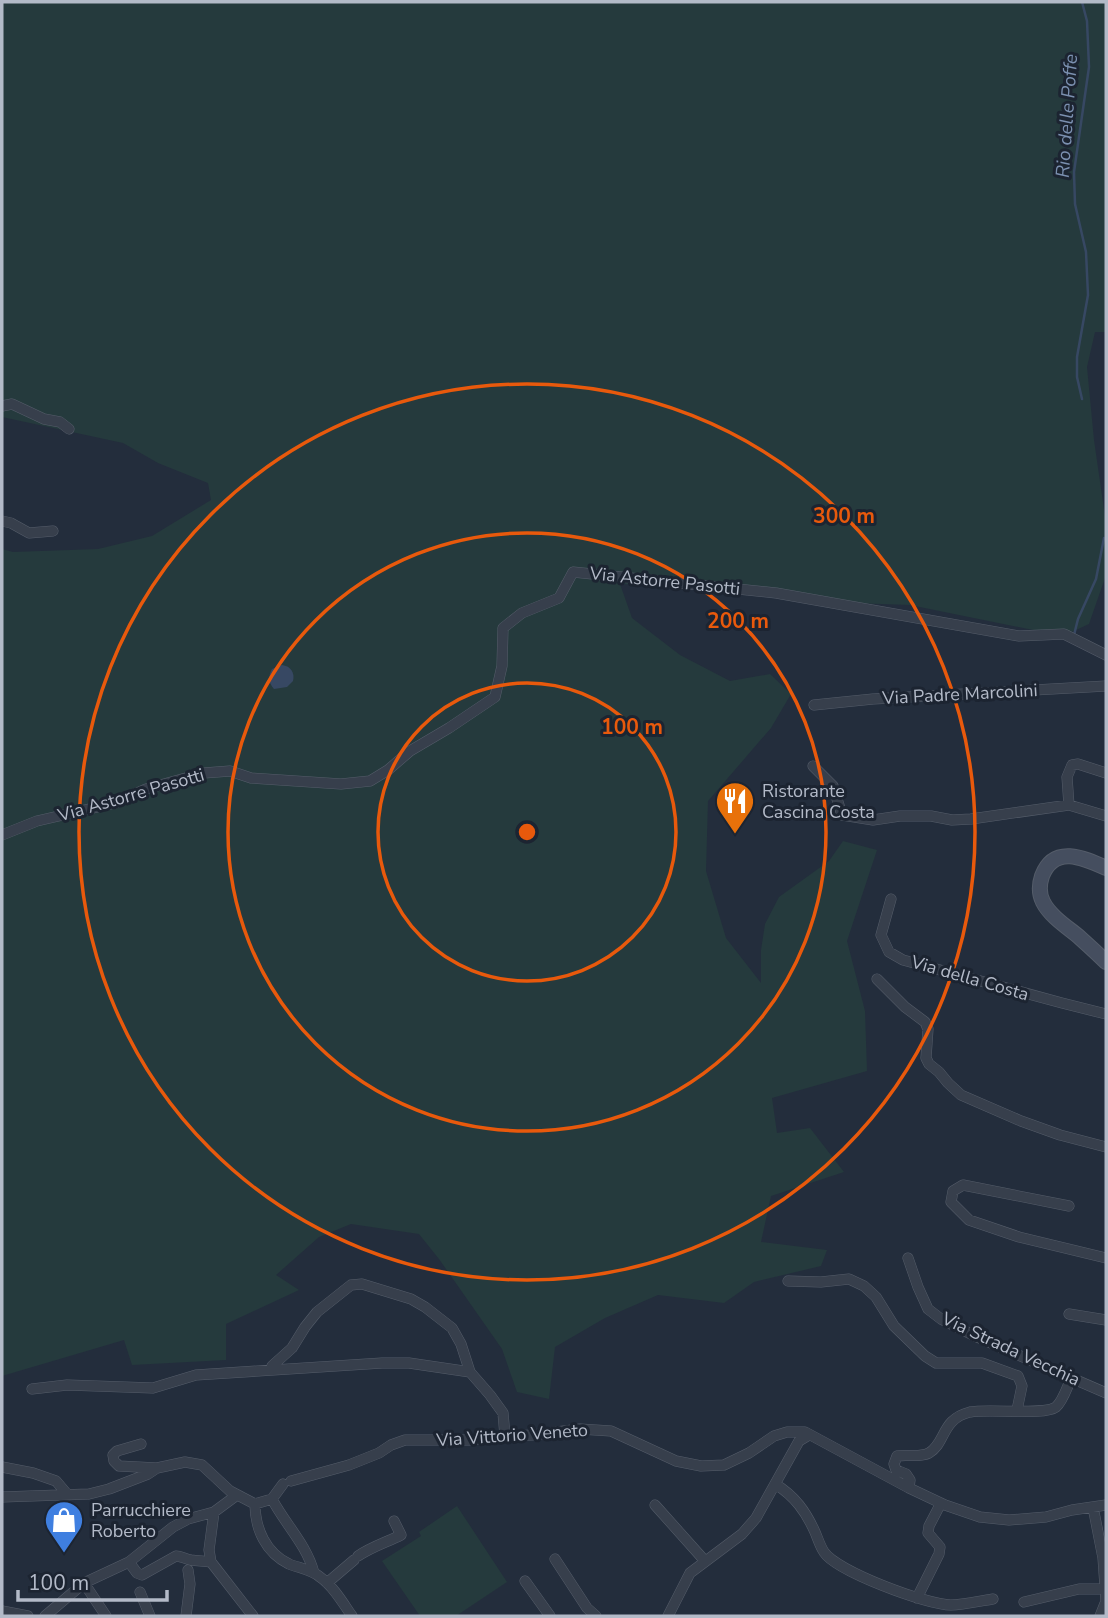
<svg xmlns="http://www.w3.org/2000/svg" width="1108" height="1618" font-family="'Nunito Sans',sans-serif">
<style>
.green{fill:#253a3d}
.water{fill:#374863}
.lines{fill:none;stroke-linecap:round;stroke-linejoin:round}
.stream{stroke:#374863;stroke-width:2.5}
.minor-casing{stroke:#555d6a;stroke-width:11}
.secondary-casing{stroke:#555d6a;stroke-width:16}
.minor{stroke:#373f4c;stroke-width:10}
.secondary{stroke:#454e5f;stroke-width:14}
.ring{fill:none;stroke:#e8590c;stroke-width:3.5}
.labels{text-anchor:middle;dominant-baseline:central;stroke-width:6;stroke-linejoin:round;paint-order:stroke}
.street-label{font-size:18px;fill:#b3bac8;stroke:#1c2431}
.poi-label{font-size:18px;fill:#b3bac8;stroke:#1c2431;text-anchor:start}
.water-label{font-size:19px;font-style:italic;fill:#7b90b0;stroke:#1c2431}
.centre{fill:#e8590c;stroke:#1c2431;stroke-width:3.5}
.ring-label{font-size:21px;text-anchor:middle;font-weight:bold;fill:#e8590c;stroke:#1c2431;stroke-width:6;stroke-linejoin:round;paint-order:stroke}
</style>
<rect width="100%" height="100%" fill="#232d3c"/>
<path class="green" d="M2 2H1106V332H1095L1087 367 1094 440 1106 523V575L1089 624 1063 636 910 605 824 602 713 588 620 584 632 618 680 655 730 681 770 674 791 694 771 728 708 801 706 871 726 938 761 983V950L765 924 779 897 829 861 843 841 877 850 847 941 865 1011 867 1071 772 1098 777 1133 810 1128 844 1172 771 1196 761 1242 827 1250 821 1266 754 1282 724 1303 658 1295 605 1318 555 1347 549 1399 517 1392 502 1349 439 1259 419 1234 351 1224 319 1237 276 1275 299 1290 226 1324V1360L132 1365 124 1340 2 1376V549L13 552 98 549 152 536 211 500 208 483 158 463 123 443 2 417Z
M457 1506 507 1582 456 1616H420L382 1561 421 1536 419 1532Z"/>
<path class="water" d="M282 665C291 666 295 673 293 681L287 687 274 689C268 682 268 677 272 669Z"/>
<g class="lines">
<path class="stream" d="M1082 399 1077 377V357L1088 295 1086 252 1075 204 1074 172 1089 67 1087 21 1082 2
M1074 635 1078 619 1096 579 1104 538"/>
<g class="minor-casing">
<path id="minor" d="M2 406 12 404 44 419 60 422 69 429
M2 521 11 523 29 533 53 531
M814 705 873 699 1106 686
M813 766 833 786 842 815 873 820 900 816H931L952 820 971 819 1069 805 1106 816
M1069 805 1067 777 1072 765 1078 764 1106 773
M2 835 37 821 115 803 146 789 204 773 230 771 251 778 341 784 370 781 388 770 410 751 449 728 495 697 502 666 503 628 522 613 559 598 573 572 776 593 1019 636 1064 634 1106 655
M891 899 881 935 889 952 903 960 1062 1003 1106 1014
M877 979 905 1007 925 1022 928 1029 926 1058 929 1064 939 1072 948 1083 961 1095 1021 1121 1060 1135 1106 1147
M1069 1206 963 1185 953 1191 951 1202 969 1220 1019 1237 1106 1258
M908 1258 918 1287 928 1309 941 1319 977 1337 1106 1393
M788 1281 821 1282 849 1279 864 1286 876 1297 894 1326 925 1356 936 1363H982L1018 1376 1022 1386 1017 1410
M1069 1314 1106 1320
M271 1370 272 1366 292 1348 305 1327 317 1312 351 1285 362 1284 411 1299 425 1307 452 1328 461 1344 470 1372 490 1395 503 1413 505 1436
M32 1389 67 1385 153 1388 196 1375 382 1363H409L470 1372
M141 1444 117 1451 113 1455 114 1461 119 1466 157 1468
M2 1467 33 1473 56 1481 67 1494
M291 1481 349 1465 379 1453 391 1445 405 1440H472L505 1436 532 1435 580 1429 611 1431 676 1461 701 1466 724 1465 749 1453 774 1436 787 1432H805L909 1488 945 1505 980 1517 1009 1520 1046 1517 1072 1510 1106 1505
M775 1484C795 1496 806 1512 815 1532 818 1539 820 1546 824 1552 836 1571 927 1605 951 1605 964 1605 979 1601 993 1599
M909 1488 910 1480 906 1474 896 1470 894 1464 897 1456C908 1454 919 1458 929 1453 946 1443 941 1419 970 1412 989 1408 1044 1416 1056 1407 1063 1401 1067 1387 1071 1379
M2 1497 89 1494 109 1489 148 1474 157 1468 185 1462 202 1465 230 1491 255 1504C255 1529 266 1553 289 1564 299 1568 312 1570 320 1577 333 1586 343 1603 352 1616
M272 1499C285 1524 307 1545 314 1573
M255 1504 272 1499 283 1484
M655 1505 705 1561
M1093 1507 1103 1558 1106 1601 1100 1616
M214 1512 209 1550 211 1562 253 1616
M358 1556C371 1547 387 1542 401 1535L394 1521
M555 1559 587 1608 596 1616
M129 1562 137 1573 142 1575 176 1556C181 1556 185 1559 191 1560 198 1561 204 1561 211 1562
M525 1581 550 1616
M84 1583 106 1616
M327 1583 354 1560
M140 1592 150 1616
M917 1598 939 1554 940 1547 928 1533 929 1526 941 1503
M1024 1602 1079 1589H1105
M2 1611 28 1616
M45 1616 84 1583 129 1562 173 1527 188 1519 214 1512 237 1495
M186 1616 190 1584 188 1570
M668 1616 690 1573 742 1534 756 1518 799 1441 809 1435"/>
</g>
<g class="secondary-casing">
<path id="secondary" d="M1106 868C1084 858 1054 844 1042 876 1039 885 1039 894 1043 902 1050 916 1067 927 1078 936 1088 945 1097 953 1106 962"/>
</g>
<use href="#minor" class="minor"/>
<use href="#secondary" class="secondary"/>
</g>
<g class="ring">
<circle cx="527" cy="832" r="149"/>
<circle cx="527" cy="832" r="299"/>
<circle cx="527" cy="832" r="448"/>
</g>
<defs>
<g id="restaurant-pin" transform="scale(2.0125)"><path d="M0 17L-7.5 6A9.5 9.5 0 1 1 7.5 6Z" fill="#e8710a" stroke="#1c2431"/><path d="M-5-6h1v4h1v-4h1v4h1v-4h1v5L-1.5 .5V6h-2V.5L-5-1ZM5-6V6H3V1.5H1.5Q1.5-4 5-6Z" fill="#fff"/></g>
<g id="shop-pin" transform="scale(2.0125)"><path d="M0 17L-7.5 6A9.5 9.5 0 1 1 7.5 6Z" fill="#3f7fe0" stroke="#1c2431"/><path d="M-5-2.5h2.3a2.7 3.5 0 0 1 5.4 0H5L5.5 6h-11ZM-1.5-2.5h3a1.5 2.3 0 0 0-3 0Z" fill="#fff"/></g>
</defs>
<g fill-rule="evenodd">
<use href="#restaurant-pin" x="735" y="801"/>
<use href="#shop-pin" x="64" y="1520"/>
</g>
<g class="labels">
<g class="street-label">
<text transform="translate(665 581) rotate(6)">Via Astorre Pasotti</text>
<text transform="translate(960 694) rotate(-3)">Via Padre Marcolini</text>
<text transform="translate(131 795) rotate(-16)">Via Astorre Pasotti</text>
<text transform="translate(970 978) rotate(16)">Via della Costa</text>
<text transform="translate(1011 1349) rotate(25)">Via Strada Vecchia</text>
<text transform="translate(512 1435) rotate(-4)">Via Vittorio Veneto</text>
</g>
<g class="poi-label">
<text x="762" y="791">Ristorante<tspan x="762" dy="21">Cascina Costa</tspan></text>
<text x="91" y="1510">Parrucchiere<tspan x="91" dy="21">Roberto</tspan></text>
</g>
<g class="water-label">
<text transform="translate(1067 116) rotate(-86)">Rio delle Poffe</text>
</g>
</g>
<circle cx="527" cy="832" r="10" class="centre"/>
<g class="ring-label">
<text x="844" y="523">300 m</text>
<text x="738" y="628">200 m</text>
<text x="632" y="734">100 m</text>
</g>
<rect width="1108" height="1618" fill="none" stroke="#b3bac8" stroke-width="7"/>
<path d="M18 1590v10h149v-10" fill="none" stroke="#b3bac8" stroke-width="3.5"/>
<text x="28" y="1590" font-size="21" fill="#b3bac8" stroke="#1c2431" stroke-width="5" paint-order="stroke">100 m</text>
</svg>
